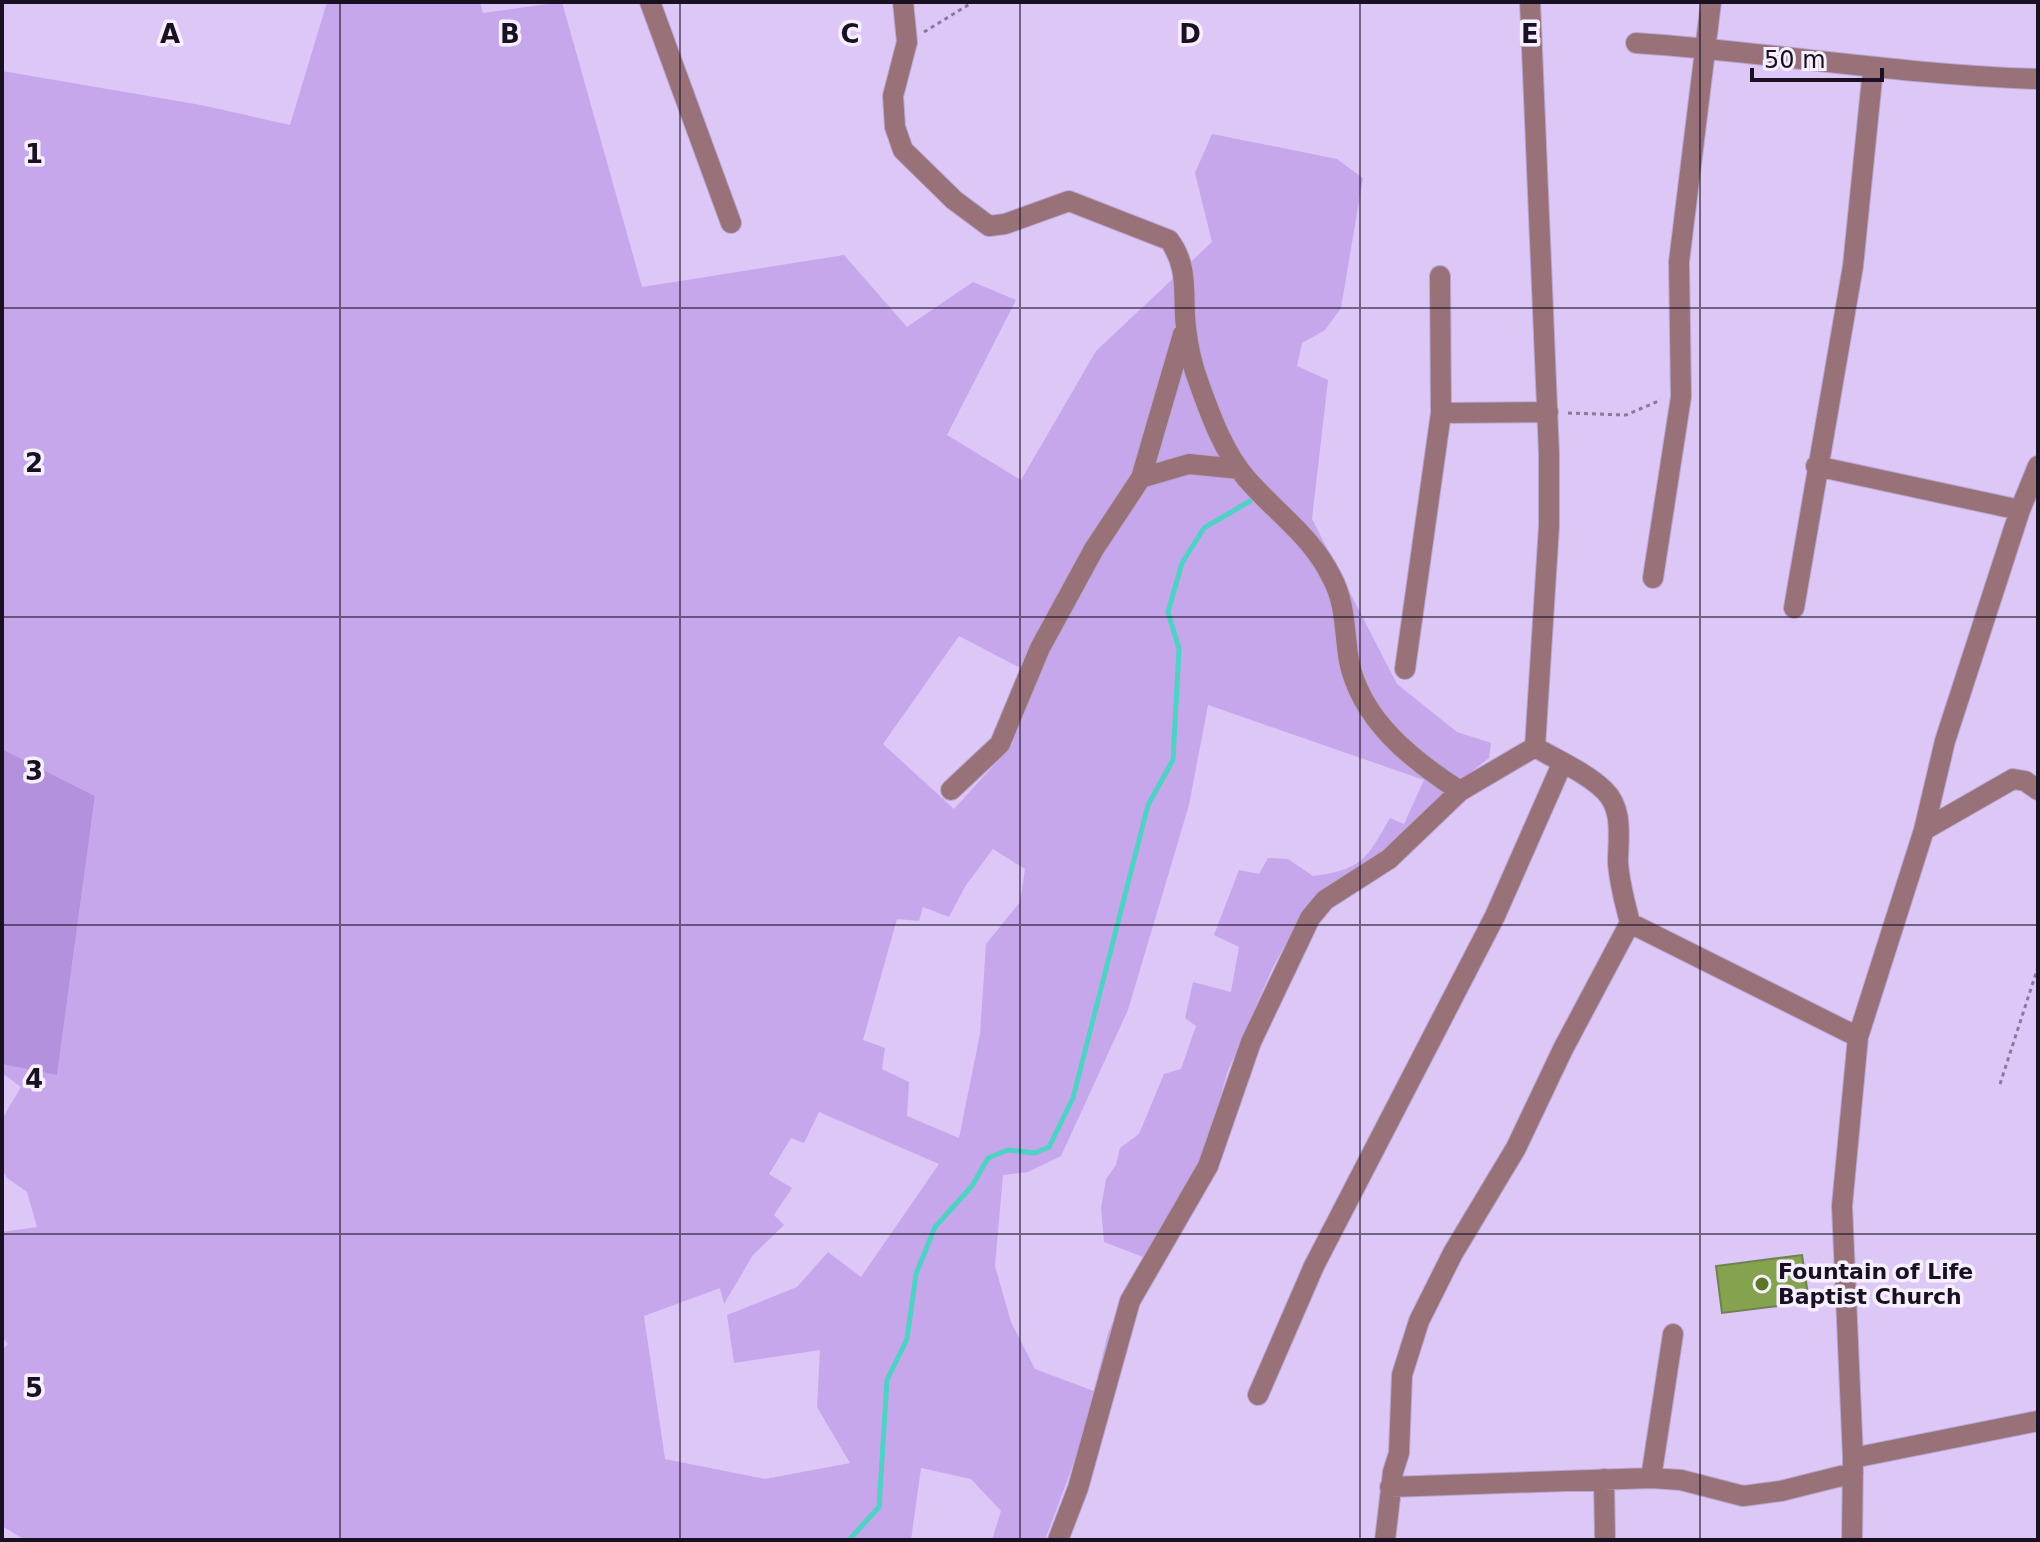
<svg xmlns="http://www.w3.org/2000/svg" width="2040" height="1542" font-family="'DejaVu Sans',sans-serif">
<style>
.green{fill:#c7a7ec;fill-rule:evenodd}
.forest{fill:#b491dd}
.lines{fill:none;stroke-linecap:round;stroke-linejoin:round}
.stream{stroke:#4fd1c3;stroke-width:5}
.building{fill:#85a24f;stroke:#6f8052;stroke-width:2}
.minor-casing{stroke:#b9a6d1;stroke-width:22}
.path{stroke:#897a9d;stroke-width:3;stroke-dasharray:4 4;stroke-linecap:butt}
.minor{stroke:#997179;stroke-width:20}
.grid{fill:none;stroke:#191122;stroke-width:2;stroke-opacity:0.55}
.poi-dot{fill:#5e7629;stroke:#f6effe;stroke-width:3}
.labels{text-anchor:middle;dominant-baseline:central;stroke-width:7;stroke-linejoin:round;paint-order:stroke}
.poi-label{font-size:22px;font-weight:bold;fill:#191122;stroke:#f6effe;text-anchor:start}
.grid-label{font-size:26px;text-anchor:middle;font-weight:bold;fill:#191122;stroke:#f6effe;stroke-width:7;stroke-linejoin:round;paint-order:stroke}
</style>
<rect width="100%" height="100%" fill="#dcc7f7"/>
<path class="green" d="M327 2H480L483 13 562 2 642 287 844 255 907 327 973 282 1016 300 947 435 1021 480 1096 351 1212 242 1195 173 1212 134 1337 159 1363 178 1341 308 1325 330 1302 343 1297 366 1328 380 1312 519 1397 684 1457 732 1491 743 1489 758 1433 802 1381 854 1304 910 1272 969 1227 1073 1203 1161 1154 1248 1045 1540H992L1001 1511 971 1479 921 1468 911 1540H25L2 1526V1350L8 1344 2 1337V1232L37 1227 27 1192 7 1178 2 1170V1119L21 1087 2 1073V1064L57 1074 95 796 2 749V71L201 105 290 125ZM959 636 1036 676 1012 745 954 809 883 744ZM1208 705 1424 780 1404 824 1390 818C1367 859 1361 870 1313 876L1288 859 1268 858 1259 874 1239 870 1214 935 1239 947 1231 992 1193 982 1185 1018 1196 1026 1181 1069 1164 1074 1139 1134 1120 1148 1116 1165 1106 1179 1101 1208 1104 1242 1143 1257 1108 1333 1094 1391 1035 1369 1011 1322 995 1266 1003 1175 1028 1172 1061 1156 1128 1010 1189 805ZM993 849 1025 869 1020 902 986 944 980 1034 959 1138 907 1116 909 1082 882 1069 885 1048 863 1040 897 919 919 921 923 907 949 917 966 885ZM819 1112 939 1164 861 1277 828 1252 797 1287 727 1315 734 1363 820 1350 817 1407 850 1463 765 1479 665 1459 644 1316 720 1288 724 1304 753 1255 784 1225 774 1215 792 1188 769 1174 791 1138 804 1143Z"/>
<path class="forest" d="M2 749 95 796 57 1075 2 1064Z"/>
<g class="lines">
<path class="stream" d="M849 1540 879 1507 887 1380 907 1339 916 1274 935 1227 972 1186 988 1158 1008 1150 1035 1153 1049 1147 1073 1098 1148 805 1173 760 1179 649 1168 612 1182 563 1204 528 1250 501"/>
</g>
<path class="building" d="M1802 1255 1809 1302 1722 1313 1716 1266Z"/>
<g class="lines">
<g class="minor-casing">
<path id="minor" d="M650 2 731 223
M903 2 907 42 893 96 895 127 903 150 954 200 989 226 1005 224 1069 201 1169 240C1190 268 1182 296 1186 327 1188 347 1193 368 1200 386 1211 417 1224 452 1246 478 1276 513 1311 535 1332 578 1346 604 1344 632 1349 661 1361 720 1412 760 1460 791
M1530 2 1549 454V526L1535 747
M1636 43C1770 52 1903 75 2038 79
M1441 413 1548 412
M1816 466 2020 510
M1141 478 1189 464 1239 469
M1653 578 1681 397 1679 262 1711 2
M1794 608 1853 266 1873 69
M1405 669 1441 413 1440 276
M951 790 1000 744 1040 648 1094 549 1141 478 1183 334
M1924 830 2013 779 2025 781 2038 790
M1258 1395 1314 1266 1495 916 1562 764
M1853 1458 2038 1421
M1651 1478 1673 1334
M1604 1479 1605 1540
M1390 1487 1651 1478 1681 1480 1743 1496 1781 1491 1853 1473
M1058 1540 1078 1488 1130 1301 1208 1166 1251 1042 1310 918 1325 900 1389 859 1460 791 1535 747C1557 760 1585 772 1604 790 1624 809 1618 838 1618 862 1619 882 1625 903 1630 923L1858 1037
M1385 1540 1393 1472 1399 1453 1402 1375 1419 1321 1453 1253 1516 1148 1563 1049 1630 923
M1852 1540 1853 1458 1842 1206 1858 1037 1924 830 1945 741 2020 510 2038 466"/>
</g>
<path class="path" d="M924 32 973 2
M1568 413 1626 415 1661 400
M2000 1084 2038 967"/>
<use href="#minor" class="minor"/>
</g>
<path class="grid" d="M340 2V1540M680 2V1540M1020 2V1540M1360 2V1540M1700 2V1540M2 308H2038M2 617H2038M2 925H2038M2 1234H2038"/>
<circle class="poi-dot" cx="1762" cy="1284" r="8"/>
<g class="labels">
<g class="poi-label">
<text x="1778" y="1271">Fountain of Life<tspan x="1778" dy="25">Baptist Church</tspan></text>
</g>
</g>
<g class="grid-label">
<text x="170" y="43">A</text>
<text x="510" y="43">B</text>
<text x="850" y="43">C</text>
<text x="1190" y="43">D</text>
<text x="1530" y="43">E</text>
<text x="34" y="163">1</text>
<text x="34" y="472">2</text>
<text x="34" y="780">3</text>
<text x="34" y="1088">4</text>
<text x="34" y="1397">5</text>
</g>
<rect width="2040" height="1542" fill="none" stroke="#191122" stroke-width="8"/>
<path d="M1752 68v12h130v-12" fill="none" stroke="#191122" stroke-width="4"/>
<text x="1764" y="68" font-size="24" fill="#191122" stroke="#f6effe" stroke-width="6" paint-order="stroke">50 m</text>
</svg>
